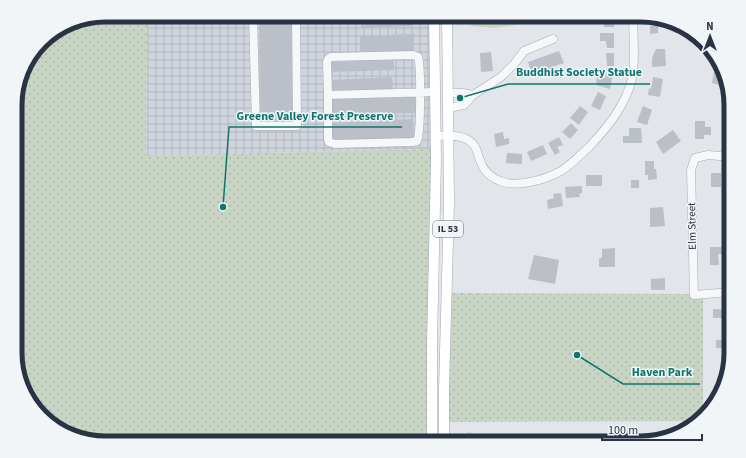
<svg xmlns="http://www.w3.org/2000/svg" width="746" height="458" font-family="'Source Sans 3',sans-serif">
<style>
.industrial{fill:url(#industrial-grid)}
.forest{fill:url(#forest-crowns)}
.park{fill:url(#park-dots)}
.building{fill:#babfc8}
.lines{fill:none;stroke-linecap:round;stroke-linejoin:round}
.minor-casing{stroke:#a7adb5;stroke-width:9}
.major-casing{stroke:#a2aab6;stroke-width:11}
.minor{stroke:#f5f7f9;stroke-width:8}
.major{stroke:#fff;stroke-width:10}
.labels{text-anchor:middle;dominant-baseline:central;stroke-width:3;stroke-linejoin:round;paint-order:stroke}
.shield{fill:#f2f5f8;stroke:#666d79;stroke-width:1}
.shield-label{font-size:10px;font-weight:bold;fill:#2a3343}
.street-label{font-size:11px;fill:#2a3343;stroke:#f2f5f8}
.rim{fill:none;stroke:#2a3343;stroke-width:5}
.leader{fill:none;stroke:#0f766e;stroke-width:1.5}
.callout-dot{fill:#0f766e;stroke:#f2f5f8;stroke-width:1.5}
.callout-label{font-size:12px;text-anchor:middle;font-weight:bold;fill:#0f766e;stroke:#f2f5f8;stroke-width:3;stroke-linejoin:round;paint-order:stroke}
</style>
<defs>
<pattern id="industrial-grid" width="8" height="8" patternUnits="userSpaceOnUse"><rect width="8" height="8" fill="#d0d5dd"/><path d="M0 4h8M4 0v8" fill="none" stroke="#b3b7bf"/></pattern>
<pattern id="forest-crowns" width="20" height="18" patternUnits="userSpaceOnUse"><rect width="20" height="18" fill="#c8d4c4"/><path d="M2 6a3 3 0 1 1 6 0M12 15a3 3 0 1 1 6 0" fill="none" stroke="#acb6aa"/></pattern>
<pattern id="park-dots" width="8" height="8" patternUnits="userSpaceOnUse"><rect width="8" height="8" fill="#c8d4c4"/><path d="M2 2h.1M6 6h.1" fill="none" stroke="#acb6aa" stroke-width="1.8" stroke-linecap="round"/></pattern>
</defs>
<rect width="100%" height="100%" fill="#e2e6eb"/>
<path class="industrial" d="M147 15H431V149L146 156Z"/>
<path class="forest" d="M463 15H551L535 18 523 24 494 28 472 26 463 18Z"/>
<path class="park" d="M105 15H147L146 156 431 149 430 443H105L55 428 30 403 16 365V93L24 65 45 37 71 22Z
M452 293 703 294V415L697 421 448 422Z"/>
<path class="building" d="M604 15H613L614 27H604Z
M412 16V26L361 28V17Z
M291 21 292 112H261L260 22Z
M650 26H658V33L650 34Z
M600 33H614V48H607L606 41H600Z
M414 34V51L360 52V36Z
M656 49H665L666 66 652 67V58Z
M559 51 564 63 532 74 528 62Z
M491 52 493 71 481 72 480 53Z
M606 53H614V66H607Z
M394 60V70L330 72V62Z
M714 72 723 75 727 87 712 83Z
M606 73 613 74 610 89 596 85 597 77 605 78Z
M392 77 393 91 331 92V80Z
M653 77 663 79 660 97 648 95 649 88 651 89Z
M598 92 606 96 600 110 591 106Z
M415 97 416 113 331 114V99Z
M580 106 588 112 579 125 570 118Z
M643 106 652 110 647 125 637 122Z
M413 119 414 139 331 141V123Z
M695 121H705V127H711V135H704V139H695Z
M724 121 731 122V138L727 137V133L723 132Z
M571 123 578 130 570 139 562 132Z
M629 128H641L642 143H623V136H629Z
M673 130 681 141 663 154 656 142Z
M503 132 504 139 509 138V144L496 147 494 134Z
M559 137 563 145 557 147 560 152 555 155 548 143Z
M543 145 547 154 531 161 527 152Z
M507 153 522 154V164L506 163Z
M645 161H654V169H656L657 179 648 180V175H645Z
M711 173H721V187H711Z
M586 175H602V186H586Z
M631 180H639V188H631Z
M582 186V193L579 194 580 197 566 198 565 187Z
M561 193 563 206 548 209 547 200 554 198 553 194Z
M663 207 665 226 650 227V208Z
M710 247H724V254H718L719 265H710Z
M615 248V267H599V258H602V249Z
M534 255 559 260 555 284 528 279Z
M665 278V290H651V279Z
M713 309 730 310V318H713Z
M730 331 731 348H716V340H723V332Z
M722 354H731V359L727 370H722Z
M634 428 638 437 642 435 644 439 639 441 640 443H622L619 434Z
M488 439 505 441 504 443H488Z"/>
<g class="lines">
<g class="minor-casing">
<path id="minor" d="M253 15 256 126H297L296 15
M448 93H462L473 95 464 105 448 108
M328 95V139L329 142 335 144 412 142 417 141C421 134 421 65 418 57L413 55 331 57 328 59 327 62 328 95C363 94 399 93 434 92
M473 95 501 77 515 63 524 51 553 39
M436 136C446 136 459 134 468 140 483 147 473 170 500 181 509 185 520 184 530 182 541 180 552 176 561 171 572 164 580 155 589 147 608 127 625 106 632 79 636 60 633 35 633 15
M731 157 708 155 695 158 691 170 694 295 731 292
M681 432 686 431
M469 443V437"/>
</g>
<g class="major-casing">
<path id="major" d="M432 443V343L436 160 434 15
M444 443V390L449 202 447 15"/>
</g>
<use href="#minor" class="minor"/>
<use href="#major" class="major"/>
</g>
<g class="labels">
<rect class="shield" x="433" y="221" width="30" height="16" rx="3"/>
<g class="shield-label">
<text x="448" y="229">IL 53</text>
</g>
<g class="street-label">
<text transform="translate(692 226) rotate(-91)">Elm Street</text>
</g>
</g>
<path d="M0 0H746V458H0ZM105 22H641A83 83 0 0 1 724 105V353A83 83 0 0 1 641 436H105A83 83 0 0 1 22 353V105A83 83 0 0 1 105 22Z" fill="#f2f5f8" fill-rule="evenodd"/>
<path class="rim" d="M105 22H641A83 83 0 0 1 724 105V353A83 83 0 0 1 641 436H105A83 83 0 0 1 22 353V105A83 83 0 0 1 105 22Z"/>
<path class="leader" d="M460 98L508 84H650M223 207L229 127H402M577 355L623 384H700"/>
<g class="callout-dot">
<circle cx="460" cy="98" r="4"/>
<circle cx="223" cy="207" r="4"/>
<circle cx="577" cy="355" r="4"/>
</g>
<g class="callout-label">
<text x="579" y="76">Buddhist Society Statue</text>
<text x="315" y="120">Greene Valley Forest Preserve</text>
<text x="662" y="376">Haven Park</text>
</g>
<g transform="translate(710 36)" stroke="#f2f5f8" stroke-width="3" paint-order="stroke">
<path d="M0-3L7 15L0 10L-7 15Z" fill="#2a3343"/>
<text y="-6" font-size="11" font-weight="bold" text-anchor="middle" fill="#2a3343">N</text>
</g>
<path d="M602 434v6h100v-6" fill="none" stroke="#2a3343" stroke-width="2"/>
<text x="608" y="434" font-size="12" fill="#2a3343" stroke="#f2f5f8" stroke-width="3" paint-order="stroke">100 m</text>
</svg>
